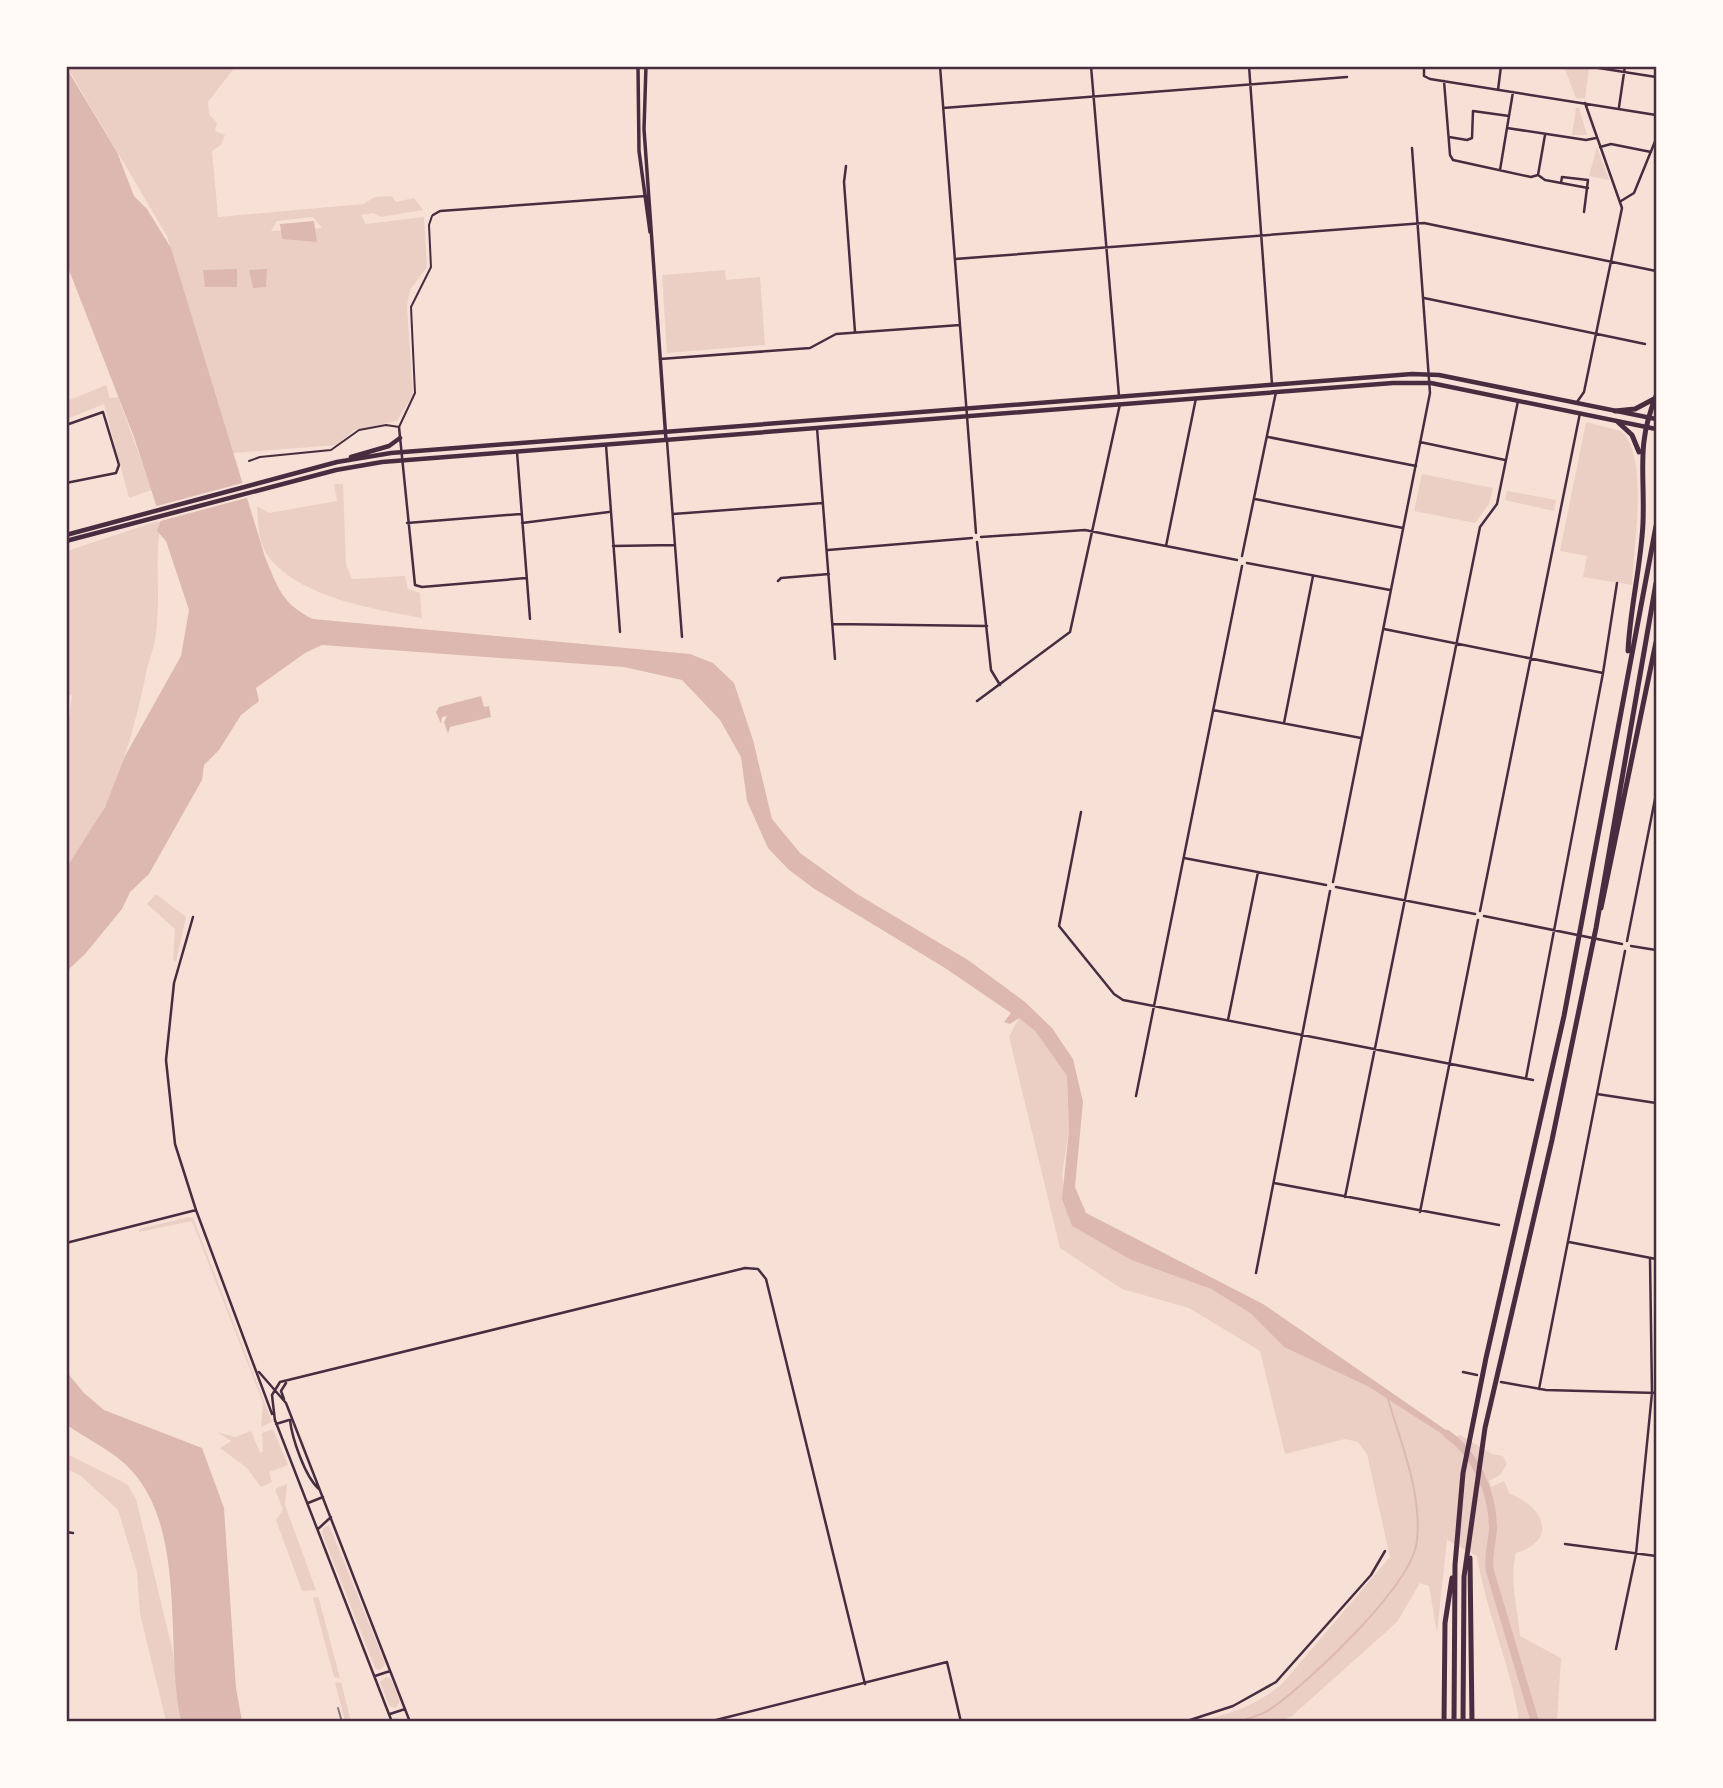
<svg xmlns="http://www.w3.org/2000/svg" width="1723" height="1788" font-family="Mulish,sans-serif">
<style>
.green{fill:#ebcfc5;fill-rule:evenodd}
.water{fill:#dcb8b0}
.pier{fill:#f7e1d7}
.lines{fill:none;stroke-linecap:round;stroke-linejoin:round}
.stream{stroke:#dcb8b0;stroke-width:2}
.river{stroke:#dcb8b0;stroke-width:8}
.service{stroke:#4a2c40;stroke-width:2}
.minor{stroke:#4a2c40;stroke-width:2.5}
.secondary{stroke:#4a2c40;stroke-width:3.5}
.trunk{stroke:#4a2c40;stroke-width:4.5}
.motorway{stroke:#4a2c40;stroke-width:5}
.tram{stroke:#8f747c;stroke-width:2}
.neatline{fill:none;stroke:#4a2c40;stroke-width:2.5}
</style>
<rect width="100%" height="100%" fill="#f7e1d7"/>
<path class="green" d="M67 67H235L208 102 209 114 217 123 215 131 225 135 221 145 212 151 218 217 363 204 375 197 392 196 396 202 414 198 423 210 381 217 373 213 361 215 366 224 424 217 427 267 410 290 407 306 413 395 397 421 354 430 337 445 233 453 167 236ZM313 217 322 228 271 231 277 221Z
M1564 67 1589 68 1585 99 1576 98Z
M1576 108H1579L1587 135H1572Z
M1597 147 1609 180 1589 176Z
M725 270 726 280 760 277 765 345 667 353 662 275Z
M106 385 110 398 118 397 152 490 129 498 104 404 67 419V401Z
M1586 422 1621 431C1650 457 1633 548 1632 585L1583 577 1587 556 1560 551Z
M1422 474 1493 488 1489 504 1475 523 1414 511Z
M334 484H343L346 565 352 579 405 576 408 589 420 593 422 618C374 609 295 597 266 553 258 540 258 521 257 506L269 513 337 501Z
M1507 491 1556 500 1554 511 1505 500Z
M161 520C154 560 161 594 156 633 155 645 150 657 147 669 133 738 112 812 67 867L66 744 72 695 67 696V551Z
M156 894 186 917 176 962 173 960 175 929 147 904Z
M1019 1018 1035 1031 1067 1076 1069 1130 1062 1175 1072 1226 1131 1260 1211 1289 1250 1313 1284 1347 1369 1387 1456 1442V1437L1460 1435 1492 1454 1503 1456 1507 1464 1500 1475 1489 1481 1491 1487 1504 1481 1510 1494C1542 1505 1560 1540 1516 1553 1509 1581 1518 1608 1520 1636L1561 1658 1557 1721H1519C1511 1665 1486 1613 1477 1556L1447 1540 1437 1633 1429 1586 1420 1583 1397 1622 1292 1716 1280 1721H1199C1231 1714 1257 1705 1282 1684L1390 1557 1367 1454 1358 1442 1345 1439 1285 1454 1260 1351 1189 1308 1122 1289 1060 1248 1009 1037Z
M189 1217 193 1218 272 1422 261 1427 263 1403 192 1221 139 1232V1229Z
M273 1429 288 1465 269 1472 272 1482 261 1487 247 1468 220 1448 231 1441 217 1432 235 1437 251 1431 260 1453 263 1451 262 1433Z
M67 1454 127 1484 136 1499 173 1652 181 1721H166L140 1614 137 1572 118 1510 81 1476 67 1469Z
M287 1484 285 1505 316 1590 302 1591 276 1520 283 1510 275 1489Z
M329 1525 385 1663 384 1667 379 1670 375 1668 322 1533 323 1528Z
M318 1597 319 1599 340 1678 334 1677 313 1598Z
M386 1677 391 1679 400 1701 396 1708 389 1706 380 1682Z
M341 1682 351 1721H345L335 1683Z"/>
<path class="water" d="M67 69 117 152 134 196 147 209 171 248 265 557C278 588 282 604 313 619L690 654 713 663 734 683 753 740 772 819 800 853 857 894 968 960 1025 1002 1052 1028 1073 1059 1083 1102 1075 1187 1086 1213 1263 1304 1456 1437V1443L1369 1387 1284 1347 1250 1313 1211 1289 1131 1260 1072 1226 1062 1199 1069 1130 1067 1076 1035 1031 1019 1018 1010 1024 1004 1022 1011 1013 945 968 813 888 788 869 768 848 747 801 741 757 720 720 682 680 624 667 322 645 305 653 256 688 259 701 241 715 219 750 204 765 202 780 149 874 130 892 122 909 85 954 67 971V867L105 807 125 756 181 656 189 610 166 541 157 531 161 520 134 437 67 265Z
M314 221 317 242 282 239 280 224Z
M237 269V287H205L203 270Z
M267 269 266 287 253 288 249 270Z
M481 696 484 707 489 706 491 717 450 727 448 734 444 722 447 716 442 717 441 724 436 712 439 707Z
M66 1371 84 1393 104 1410 202 1448 224 1508 236 1688 242 1721H181C164 1643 189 1523 125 1464 109 1449 85 1438 67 1425Z"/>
<path class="pier" d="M246 482 250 497 157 522 153 507Z"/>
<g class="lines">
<path class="stream" d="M1237 1722C1249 1718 1263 1715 1272 1708 1309 1682 1414 1584 1417 1540 1422 1493 1401 1443 1388 1399"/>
<path class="river" d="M1447 1434C1476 1454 1492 1492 1493 1526 1493 1542 1487 1555 1490 1571L1535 1722"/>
<path class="service" d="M249 461 260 457 331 450 359 430 386 425 399 427 415 393 411 307 431 267 429 225 432 216"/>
<path class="minor" d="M940 66 976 533
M1091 66 1119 396
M1249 66 1272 384
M1424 66V76L1430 79 1656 115
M1586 66 1656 77
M1444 81 1450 155 1453 160 1531 177 1538 175 1545 180 1588 188
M1498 90 1501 66
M1619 107 1625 66
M943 108 1347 77
M1507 128 1586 140 1596 138
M1449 137 1467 140 1472 138 1473 111 1509 116
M1600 147 1611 144 1651 152
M846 166 844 182 855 332
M1500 170 1513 92
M1538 175 1545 135
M1561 183 1562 177 1588 180 1584 212
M1621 201 1634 193 1656 139
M433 215 440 211 646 196
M955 259 1424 223 1656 271
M1424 298 1645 344
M660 359 810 348 836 334 960 325
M66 390V393
M1577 402 1584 392 1622 208 1585 103
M66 425 103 412 119 465 116 473 66 483
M399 427 415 585 422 587 526 578
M817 428 835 659
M1268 437 1416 466
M667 441 682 637
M1420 442 1505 460
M606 445 620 632
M517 452 530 619
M1255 499 1403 528
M673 514 823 503
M407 523 521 514
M522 523 609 512
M981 537 1085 530 1237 560
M977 542 991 670 1000 685
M613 546 675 545
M1166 546 1196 398
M828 550 972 538
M1242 556 1276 392
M1247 563 1390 590
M778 581 781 578 829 574
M833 624 987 626
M1384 629 1603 673
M977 701 1070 632 1120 404
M1213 710 1361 738
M1284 723 1313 576
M1081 812 1059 926 1114 994 1123 1000 1533 1080
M1184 858 1326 885
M1333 882 1430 393 1412 148
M1336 887 1475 914
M1480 911 1580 413
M1484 916 1622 944
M193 917 174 983 166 1060 175 1144 196 1210 272 1414
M1627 941 1656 794
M1631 946 1656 950
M1228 1020 1258 872
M1526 1078 1603 673 1617 583
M1597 1094 1656 1103
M1136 1096 1242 566
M1274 1183 1499 1225
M1345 1197 1480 527 1497 504 1518 401
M1420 1212 1478 920
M1569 1242 1656 1259
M66 1243 196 1210
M1256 1273 1330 891
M259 1372 286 1403 410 1722
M1463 1372 1477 1375
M1501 1382 1546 1390 1656 1393
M1539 1389 1625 951
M284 1399 281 1391 286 1383
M275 1420 392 1722
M290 1420C292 1438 305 1477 319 1489
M275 1421 272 1395 280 1382 745 1268 758 1269 766 1279 865 1684
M276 1424 289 1420
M308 1503 323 1497
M318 1529 331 1517
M66 1532 73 1533
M1565 1544 1656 1556
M1616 1649 1636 1554 1652 1393 1650 1258
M375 1676 390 1671
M390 1714 405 1709
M708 1722 947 1662 961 1722
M1184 1722 1233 1706 1276 1682 1371 1575 1385 1551"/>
<path class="secondary" d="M638 66 639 151 650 232
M646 66 644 129 666 440"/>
<path class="trunk" d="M351 457 389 446 400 438
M66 535 337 462 391 453 1412 374 1439 375 1656 419
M66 541 336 470 382 462 1393 383H1431L1656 429"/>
<path class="motorway" d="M1615 411 1635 409 1654 399
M1618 422 1632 435 1639 452
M1628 651C1630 608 1641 566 1643 523 1645 471 1636 446 1656 396
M1601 908 1656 642
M1470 1558 1472 1722
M1444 1722 1445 1623 1452 1578
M1454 1722 1455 1565 1463 1473 1486 1358 1564 1016 1656 526
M1463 1722 1464 1577 1485 1428 1552 1140 1596 928 1656 583"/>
<path class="tram" d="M338 1708 342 1722"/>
</g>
<rect width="1723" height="1788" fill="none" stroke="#fffaf5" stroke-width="136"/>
<rect x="68" y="68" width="1587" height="1652" class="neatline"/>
</svg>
